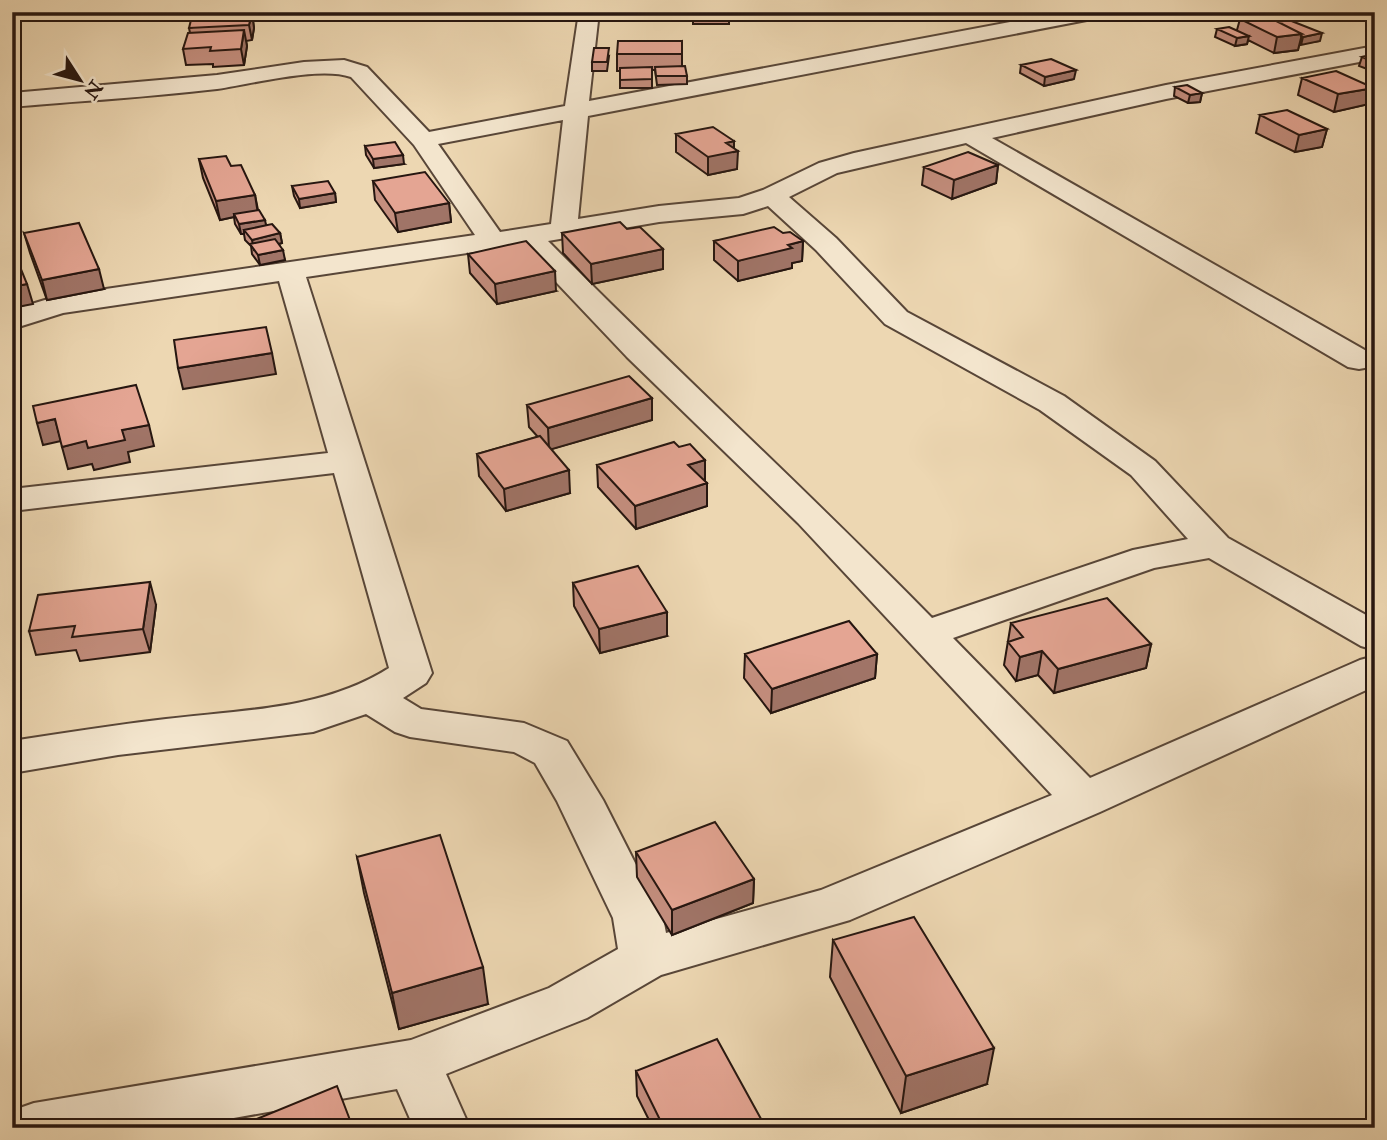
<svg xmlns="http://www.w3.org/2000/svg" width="1387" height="1140" font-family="'IM FELL Double Pica',serif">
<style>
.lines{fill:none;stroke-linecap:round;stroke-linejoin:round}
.street-casing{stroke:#584638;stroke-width:4}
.street{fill:#f3e5cd;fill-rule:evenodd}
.wall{fill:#c48e7e;stroke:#261610;stroke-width:2}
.shaded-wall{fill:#a07467;stroke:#261610;stroke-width:2}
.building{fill:#e4a593;stroke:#261610;stroke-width:2}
</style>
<rect width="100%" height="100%" fill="#edd7b2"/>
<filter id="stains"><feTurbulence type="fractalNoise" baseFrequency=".00286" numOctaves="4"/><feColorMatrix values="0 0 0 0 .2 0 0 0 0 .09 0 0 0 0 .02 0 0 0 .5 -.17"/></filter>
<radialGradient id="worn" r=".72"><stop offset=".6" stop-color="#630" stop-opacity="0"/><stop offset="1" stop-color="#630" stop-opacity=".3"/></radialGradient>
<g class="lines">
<g class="street-casing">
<path id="street" d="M579 12H599L589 101 1063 12H1107L1097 18 588 116 578 219 659 206 739 198 763 190 819 163 854 153 1166 85 1375 46V59L1166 99 992 138 1370 353 1375 360 1370 367 1359 369 1348 367 966 143 837 173 789 197 836 238 907 312 1064 396 1155 461 1228 538 1375 620V650L1361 646 1209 558 1154 568 953 638 1090 778 1360 660 1375 656V686L1100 812 850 920 661 975 587 1018 446 1074 470 1128H414L397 1089 178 1128H12L14 1110 34 1103 411 1040 549 988 618 949 613 918 557 801 535 763 514 752 410 737 395 732 366 714 313 732 118 755 12 773V741C64 733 115 725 166 719 242 710 323 710 389 668L334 473 12 511V489L328 453 279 281 63 313 12 329V310L58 296 475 235 414 145 351 77C319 66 252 84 217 89 149 97 80 101 12 107V93L217 75 304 62 344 60 367 67 429 132 565 106ZM563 120 551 224 500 232 438 144ZM768 206 816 250 885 324 1040 410 1131 475 1188 539 1133 550 932 618C807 490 674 369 548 241L659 222 743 214ZM521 245 627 357 798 523 1052 795 821 890 666 933 663 918 603 800 567 741 524 723 421 709 403 698 426 683 432 673 306 277Z"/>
</g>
<use href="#street" class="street"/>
</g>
<path class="wall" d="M693 12H738V19H729V24H693Z
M252 13 254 28 252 40 246 41 247 46 244 65 213 67V64L186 65 183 49 190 33 189 28Z
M1240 19 1320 41 1299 44 1298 50 1274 53 1248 40 1247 44 1235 46 1215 37 1217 29 1237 30Z
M682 41V66L687 76V84L657 85 655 70H652V88H620V71H617V54Z
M1375 55V72L1359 66 1362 57Z
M609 56 607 71H592V62Z
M1021 65 1074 79 1044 86 1020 73Z
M1302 78 1369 104 1334 112 1298 95Z
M1175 87 1202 93 1200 102 1188 103 1174 96Z
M1260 115 1327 129 1322 147 1295 152 1256 133Z
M676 134 734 149 737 169 708 175 676 152Z
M365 146 404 164 374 168 366 155Z
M199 159 231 166 255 195 258 210 266 225 280 233 282 243 279 244 285 260 260 265 252 254 251 246 245 240 244 234H241L235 224 234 217 220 220 203 178Z
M998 165 996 183 952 199 922 185 924 167Z
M373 181 449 203 451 222 398 232 375 200Z
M292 186 335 193 336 202 300 208 294 196Z
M627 229 663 249V269L592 284 563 253 562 233Z
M24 233 104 289 47 300 30 253Z
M783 233 803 241 802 261 792 263V268L738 281 714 260V241Z
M468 254 556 291 497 304 470 273Z
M652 398V420L551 449 570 493 506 511 479 476 477 454 538 437 529 427 527 405Z
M597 465 705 482 707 483V506L636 529 598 487Z
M573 583 667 636 600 653 574 606Z
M156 605 150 652 80 661 76 650 36 655 29 631Z
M1011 623 1151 644 1146 668 1054 693 1038 675 1016 681 1004 665Z
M745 654H877L875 678 771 713 744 678Z
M636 852 754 879 753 903 672 935 637 877Z
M357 857 488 1004 399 1029 364 893Z
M833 940 987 1084 901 1113 830 977Z
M636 1071 766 1128H653L637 1096Z"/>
<path class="shaded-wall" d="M252 13 254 28 252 40 249 25Z
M244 30 247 46 244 65 241 49Z
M1322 33 1320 41 1301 45 1303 37Z
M1302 34 1298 50 1274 53 1277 37Z
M1249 36 1247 44 1235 46 1237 38Z
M1076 70 1074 79 1044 86 1045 77Z
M1374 88 1369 104 1334 112 1338 94Z
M1202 93 1200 102 1188 103 1190 95Z
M1327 129 1322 147 1295 152 1299 135Z
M734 141V152L738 151 737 169 708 175V157L726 143Z
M403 155 404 164 374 168 373 159Z
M998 165 996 183 952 199 954 180Z
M335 193 336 202 300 208 299 199Z
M255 195 258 214H234V217L220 220 216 201Z
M449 203 451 222 398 232 395 213Z
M265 220 267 230H244V234H241L239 224Z
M280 233 282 243 254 250 252 240Z
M803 241 802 261 792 263V268L738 281V261L788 245Z
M663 249V269L592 284 591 264Z
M283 250 285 260 260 265 258 255Z
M99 269 104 289 47 300 42 280Z
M555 271 556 291 497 304 495 284Z
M27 284 33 304 12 308V287Z
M272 353 276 374 183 389 178 368Z
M652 398V420L549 450 548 428Z
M12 403 17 418 12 440Z
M55 419 61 441 43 445 37 423Z
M149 425 154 446 128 452 130 462 94 470 92 464 68 469 62 447 122 430Z
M705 460V482L688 465Z
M569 470 570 493 506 511 504 489Z
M707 483V506L636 529 635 506Z
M150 582 156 605 150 652 143 629Z
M667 612V636L600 653 599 629Z
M1151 644 1146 668 1054 693 1058 669Z
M1042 651 1038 675 1016 681 1020 657Z
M877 654 875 678 771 713 772 689Z
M754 879 753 903 672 935V910Z
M483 967 488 1004 399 1029 392 993Z
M994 1048 987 1084 901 1113 906 1076Z"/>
<path class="building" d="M252 13 249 25 189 28 192 16Z
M1264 15 1302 34 1277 37 1240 19Z
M1289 20 1322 33 1303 37 1301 36 1302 34 1278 22Z
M1229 27 1249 36 1237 38 1217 29Z
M244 30 241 49 210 51 211 47 183 49 188 33Z
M618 41H682V54H617Z
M594 48H609L607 62H592Z
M1375 55V63L1362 57Z
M1051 59 1076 70 1045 77 1021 65Z
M685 66 687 76H656L655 67Z
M652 67V79L620 80V68Z
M1336 71 1374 88 1338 94 1302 78Z
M1187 85 1202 93 1190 95 1175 87Z
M1287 110 1327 129 1299 135 1260 115Z
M713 127 734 141 726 143 738 151 708 157 676 134Z
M395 142 403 155 373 159 365 146Z
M968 152 998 165 954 180 924 167Z
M226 156 231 166 241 165 255 195 216 201 199 159Z
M425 172 449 203 395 213 373 181Z
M328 181 335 193 299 199 292 186Z
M259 210 265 220 239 224 234 214Z
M620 222 627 229 640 227 663 249 591 264 562 233Z
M79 223 99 269 42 280 24 233Z
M272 224 280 233 252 240 244 230Z
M774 227 783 233 790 232 803 241 788 245 792 248 738 261 714 241Z
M275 239 283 250 258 255 250 244Z
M526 241 555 271 495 284 468 254Z
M12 247 27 284 12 287Z
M266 327 272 353 178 368 174 340Z
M629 376 652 398 548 428 527 405Z
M136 385 149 425 122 430 125 440 88 448 86 441 62 447 55 419 37 423 33 406Z
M540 436 569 470 504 489 477 454Z
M674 442 679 447 690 444 705 460 688 465 707 483 635 506 597 465Z
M638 566 667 612 599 629 573 583Z
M150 582 143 629 72 637 75 626 29 631 38 595Z
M1107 598 1151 644 1058 669 1042 651 1020 657 1008 642 1023 637 1011 623Z
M849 621 877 654 772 689 745 654Z
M715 822 754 879 672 910 636 852Z
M440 835 483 967 392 993 357 857Z
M914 917 994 1048 906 1076 833 940Z
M717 1039 766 1128H664L636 1071Z
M337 1086 353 1128H235Z"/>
<rect width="1387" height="1140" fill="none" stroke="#edd7b2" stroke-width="42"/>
<rect x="14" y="14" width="1359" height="1112" fill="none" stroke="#261610" stroke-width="3.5"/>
<rect x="21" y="21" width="1345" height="1098" fill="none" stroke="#261610" stroke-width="2"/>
<g transform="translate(80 80) rotate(126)" stroke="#f3e5cd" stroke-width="5" paint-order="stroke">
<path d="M0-5L12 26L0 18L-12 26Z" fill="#261610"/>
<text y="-10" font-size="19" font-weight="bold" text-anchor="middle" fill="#261610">N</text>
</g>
<rect width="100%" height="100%" filter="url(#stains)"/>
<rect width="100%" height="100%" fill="url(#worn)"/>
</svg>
